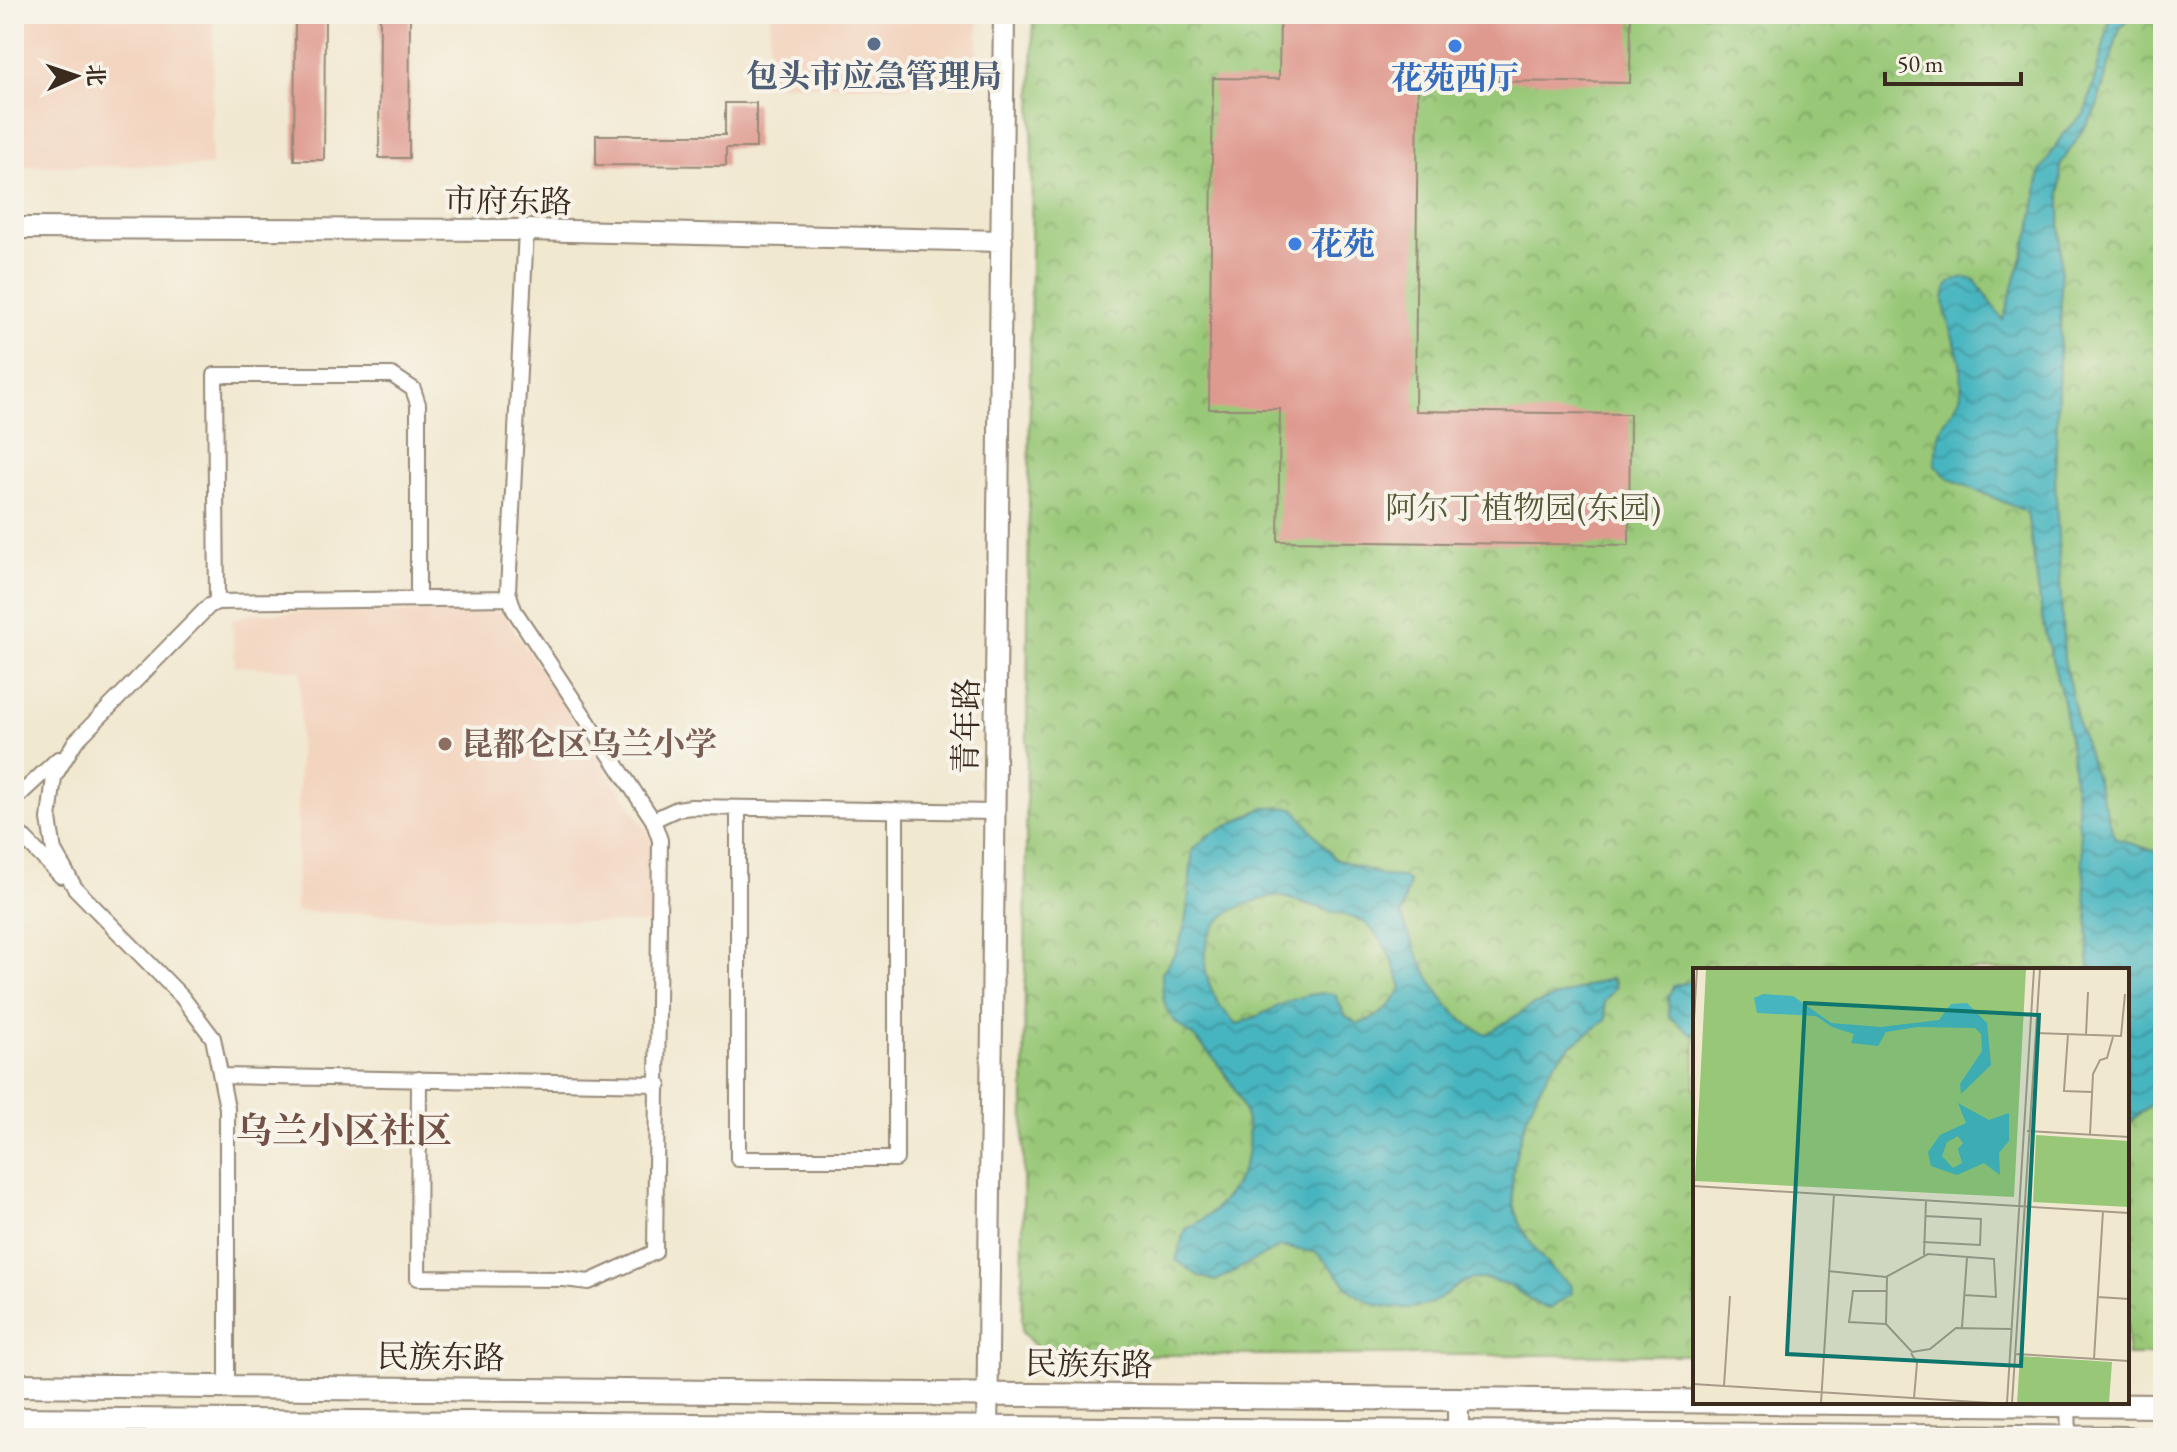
<svg xmlns="http://www.w3.org/2000/svg" width="2177" height="1452" font-family="'EB Garamond','Noto Serif SC',serif">
<style>
.built{fill:#f3d4bf}
.park{fill:url(#park-crowns);stroke:#6a794a;stroke-width:2}
.water{fill:url(#water-waves);stroke:#40706f;stroke-width:2;fill-rule:evenodd}
.building{fill:#df9a90}
.lines{fill:none;stroke-linecap:round;stroke-linejoin:round}
.lane-casing{stroke:#968977;stroke-width:11}
.street-casing{stroke:#968977;stroke-width:18}
.secondary-casing{stroke:#968977;stroke-width:24}
.primary-casing{stroke:#968977;stroke-width:26}
.lane{stroke:#fff;stroke-width:7}
.street{stroke:#fff;stroke-width:14}
.secondary{stroke:#fff;stroke-width:20}
.primary{stroke:#fff;stroke-width:22}
.service-dot{fill:#5c6f8a;stroke:#f7f3e8;stroke-width:3}
.shop-dot{fill:#3f7fe0;stroke:#f7f3e8;stroke-width:3}
.education-dot{fill:#8d6e63;stroke:#f7f3e8;stroke-width:3}
.labels{text-anchor:middle;dominant-baseline:central;stroke-width:8;stroke-linejoin:round;paint-order:stroke}
.service-label{font-size:32px;font-weight:bold;fill:#4e5e75;stroke:#f7f3e8}
.shop-label{font-size:32px;font-weight:bold;fill:#366cbe;stroke:#f7f3e8}
.street-label{font-size:32px;fill:#3b2a1e;stroke:#f7f3e8}
.park-label{font-size:32px;fill:#575939;stroke:#f7f3e8}
.education-label{font-size:32px;font-weight:bold;fill:#785e54;stroke:#f7f3e8;text-anchor:start}
.quarter-label{font-size:36px;font-weight:bold;fill:#745146;stroke:#f7f3e8}
.inset-road{fill:none;stroke:#a89c89;stroke-width:2}
.view{fill:#0f766e;fill-opacity:0.15;stroke:#0f766e;stroke-width:4}
.inset-edge{fill:none;stroke:#3b2a1e;stroke-width:4}
</style>
<defs>
<pattern id="park-crowns" width="20" height="18" patternUnits="userSpaceOnUse" patternTransform="scale(2)"><rect width="20" height="18" fill="#98c877"/><path d="M2 6a3 3 0 1 1 6 0M12 15a3 3 0 1 1 6 0" fill="none" stroke="#7da361"/></pattern>
<pattern id="water-waves" width="16" height="10" patternUnits="userSpaceOnUse" patternTransform="scale(2)"><rect width="16" height="10" fill="#46b5c0"/><path d="M0 5q4-4 8 0t8 0" fill="none" stroke="#3c939b"/></pattern>
</defs>
<rect width="100%" height="100%" fill="#f7f3e8"/>
<filter id="ink" filterUnits="userSpaceOnUse"><feTurbulence type="fractalNoise" baseFrequency=".0125" numOctaves="2"/><feDisplacementMap in="SourceGraphic" scale="16" xChannelSelector="R" yChannelSelector="G"/><feConvolveMatrix kernelMatrix="1 2 1 2 8 2 1 2 1" color-interpolation-filters="sRGB"/></filter>
<filter id="wash" filterUnits="userSpaceOnUse"><feTurbulence type="fractalNoise" baseFrequency=".006" numOctaves="4" result="noise"/><feDisplacementMap in="SourceGraphic" scale="32" xChannelSelector="R" yChannelSelector="G"/><feGaussianBlur stdDeviation="1.8" result="paint"/><feColorMatrix in="noise" values="0 0 0 0 0 0 0 0 0 0 0 0 0 0 0 0 0 1.4 0 .05"/><feComposite in="paint" operator="in"/></filter>
<g filter="url(#wash)">
<rect width="100%" height="100%" fill="#f1e8d0"/>
<path class="built" d="M14 14H214L211 166H14Z
M770 14H978L977 87 780 85 769 74Z
M502 612 648 832 652 842 651 924 296 911 301 670 235 666 232 621 251 613Z"/>
<path class="park" d="M1033 14H2163V1355H2127V970H1695V1355H1044L1022 1332Z"/>
<path class="water" d="M2112 14H2134L2120 28 2096 110 2061 164 2060 193 2061 308 2055 476 2064 659 2078 723 2115 838 2163 854V1094L2127 1124V970H2089L2088 916 2072 757 2063 701 2044 629 2027 512 1948 478 1935 465C1937 452 1937 435 1944 423 1948 415 1958 406 1960 397 1963 387 1961 364 1958 354 1952 329 1923 272 1974 279L2003 320 2032 224 2040 172 2064 132 2085 114Z
M1265 807 1294 808 1334 858 1384 876 1403 877 1409 882 1401 915 1405 925C1421 964 1444 1019 1487 1034L1533 1005 1611 978 1616 987 1604 1002 1606 1020C1593 1030 1578 1039 1566 1050 1535 1079 1502 1169 1515 1211 1523 1237 1547 1269 1570 1284L1572 1293 1550 1309C1530 1306 1516 1281 1484 1279 1459 1278 1458 1287 1441 1298 1414 1315 1371 1310 1349 1288 1337 1276 1329 1262 1315 1252L1279 1247 1216 1281 1199 1276 1176 1260 1185 1229C1210 1218 1228 1199 1240 1175 1265 1124 1231 1075 1196 1039 1188 1031 1175 1024 1169 1014 1162 1002 1162 986 1162 972 1192 940 1187 891 1193 849L1211 834ZM1277 895 1363 921C1383 938 1395 963 1402 988 1391 1008 1380 1017 1358 1024L1345 1015 1335 994C1299 988 1270 1014 1237 1024 1209 1001 1190 951 1220 920 1235 905 1258 900 1277 895Z
M1695 980V1037L1669 1016 1668 997 1673 986Z"/>
<g id="blocks">
<path class="building" d="M295 14H325L324 160H294Z
M380 14H410L409 158H379Z
M1280 14H1631L1630 83 1418 80 1415 411 1630 414 1629 545 1278 541 1280 409H1209L1213 78 1279 79Z
M725 103H756V148H726V166L596 165V135H725Z"/>
</g>
</g>
<g filter="url(#ink)">
<use href="#blocks" fill-opacity="0" stroke="#968977" stroke-width="2"/>
<g class="lines">
<g class="lane-casing">
<path id="lane" d="M370 1438V1424"/>
</g>
<g class="street-casing">
<path id="street" d="M217 602 215 375H392L413 389 418 404V598
M14 800 58 759
M738 808V1159H896V810
M653 820 677 809 691 807 995 812
M14 828 61 876
M221 1076 659 1084
M419 1079 418 1278 564 1279 589 1282 655 1252 660 840 653 820 514 610 508 591 526 230
M227 1387V1108L213 1038 182 997 75 888 54 851 49 819 54 777 75 742 209 606 217 602 509 598
M2068 1405 2069 1438
M73 1438V1420"/>
</g>
<g class="secondary-casing">
<path id="secondary" d="M14 228 526 230 1002 241
M987 1438 1004 14
M1458 1438V1401"/>
</g>
<g class="primary-casing">
<path id="primary" d="M14 1385 2163 1406
M14 1419 2128 1438"/>
</g>
<use href="#lane" class="lane"/>
<use href="#street" class="street"/>
<use href="#secondary" class="secondary"/>
<use href="#primary" class="primary"/>
</g>
</g>
<circle class="service-dot" cx="874" cy="44" r="8"/>
<g class="shop-dot">
<circle cx="1455" cy="46" r="8"/>
<circle cx="1295" cy="244" r="8"/>
</g>
<circle class="education-dot" cx="445" cy="744" r="8"/>
<g class="labels">
<g class="service-label">
<text x="874" y="76">包头市应急管理局</text>
</g>
<g class="shop-label">
<text x="1455" y="78">花苑西厅</text>
<text x="1311" y="244" text-anchor="start">花苑</text>
</g>
<g class="street-label">
<text transform="translate(508 201) rotate(1)">市府东路</text>
<text transform="translate(966 726) rotate(-89)">青年路</text>
<text transform="translate(441 1357) rotate(1)">民族东路</text>
<text transform="translate(1089 1364) rotate(1)">民族东路</text>
</g>
<g class="park-label">
<text x="1523" y="508">阿尔丁植物园(东园)</text>
</g>
<g class="education-label">
<text x="461" y="744">昆都仑区乌兰小学</text>
</g>
<g class="quarter-label">
<text x="344" y="1130">乌兰小区社区</text>
</g>
</g>
<g transform="translate(1693 968)">
<rect width="436" height="436" fill="#f1e8d0"/>
<path d="M13 1H333L321 229 2 213ZM343 167 436 173V239L340 234ZM327 388 419 394 416 435H324Z" fill="#98c877"/>
<path d="M70 26 100 28 138 55 188 59 246 52 258 36 274 35 294 55 298 97 268 126 267 116 289 83 288 66 282 60 224 59 193 64 185 78 158 75 161 66 139 59 123 48 64 45 61 30ZM265 135 296 152 316 145V173L306 185 307 207 291 195 264 207 238 198 235 184 247 167 273 155ZM265 168 270 175 265 181 269 195 260 200 249 188 254 174Z" fill="#46b5c0" fill-rule="evenodd"/>
<path class="inset-road" d="M342 65 428 68 432 26M375 66 371 123 399 124M393 67 395 24M0 68 4 1M334 163 436 169M397 166 400 106 407 92 414 90 420 69M0 218 436 245M230 274 287 277 288 251 232 248M231 287 233 232M135 303 193 309 235 286 301 291 303 329 271 327M194 309 193 356 219 384 237 381 263 360 318 361M405 329 436 331M193 356 156 354 160 323H194M269 359 274 290M218 385 224 395 221 430M323 386 436 393M401 391 410 243M0 416 299 435M31 418 37 328M128 435 141 226M314 435 341 1M319 435 347 1"/>
<path class="view" d="M112 35 346 47 328 398 94 386Z"/>
<rect width="436" height="436" class="inset-edge"/>
</g>
<rect width="2177" height="1452" fill="none" stroke="#f7f3e8" stroke-width="48"/>
<g transform="translate(76 76) rotate(87)" stroke="#f7f3e8" stroke-width="6" paint-order="stroke">
<path d="M0-6L14 30L0 20L-14 30Z" fill="#3b2a1e"/>
<text y="-12" font-size="22" font-weight="bold" text-anchor="middle" fill="#3b2a1e">北</text>
</g>
<path d="M1885 72v12h136v-12" fill="none" stroke="#3b2a1e" stroke-width="4"/>
<text x="1897" y="72" font-size="24" fill="#3b2a1e" stroke="#f7f3e8" stroke-width="6" paint-order="stroke">50 m</text>
</svg>
